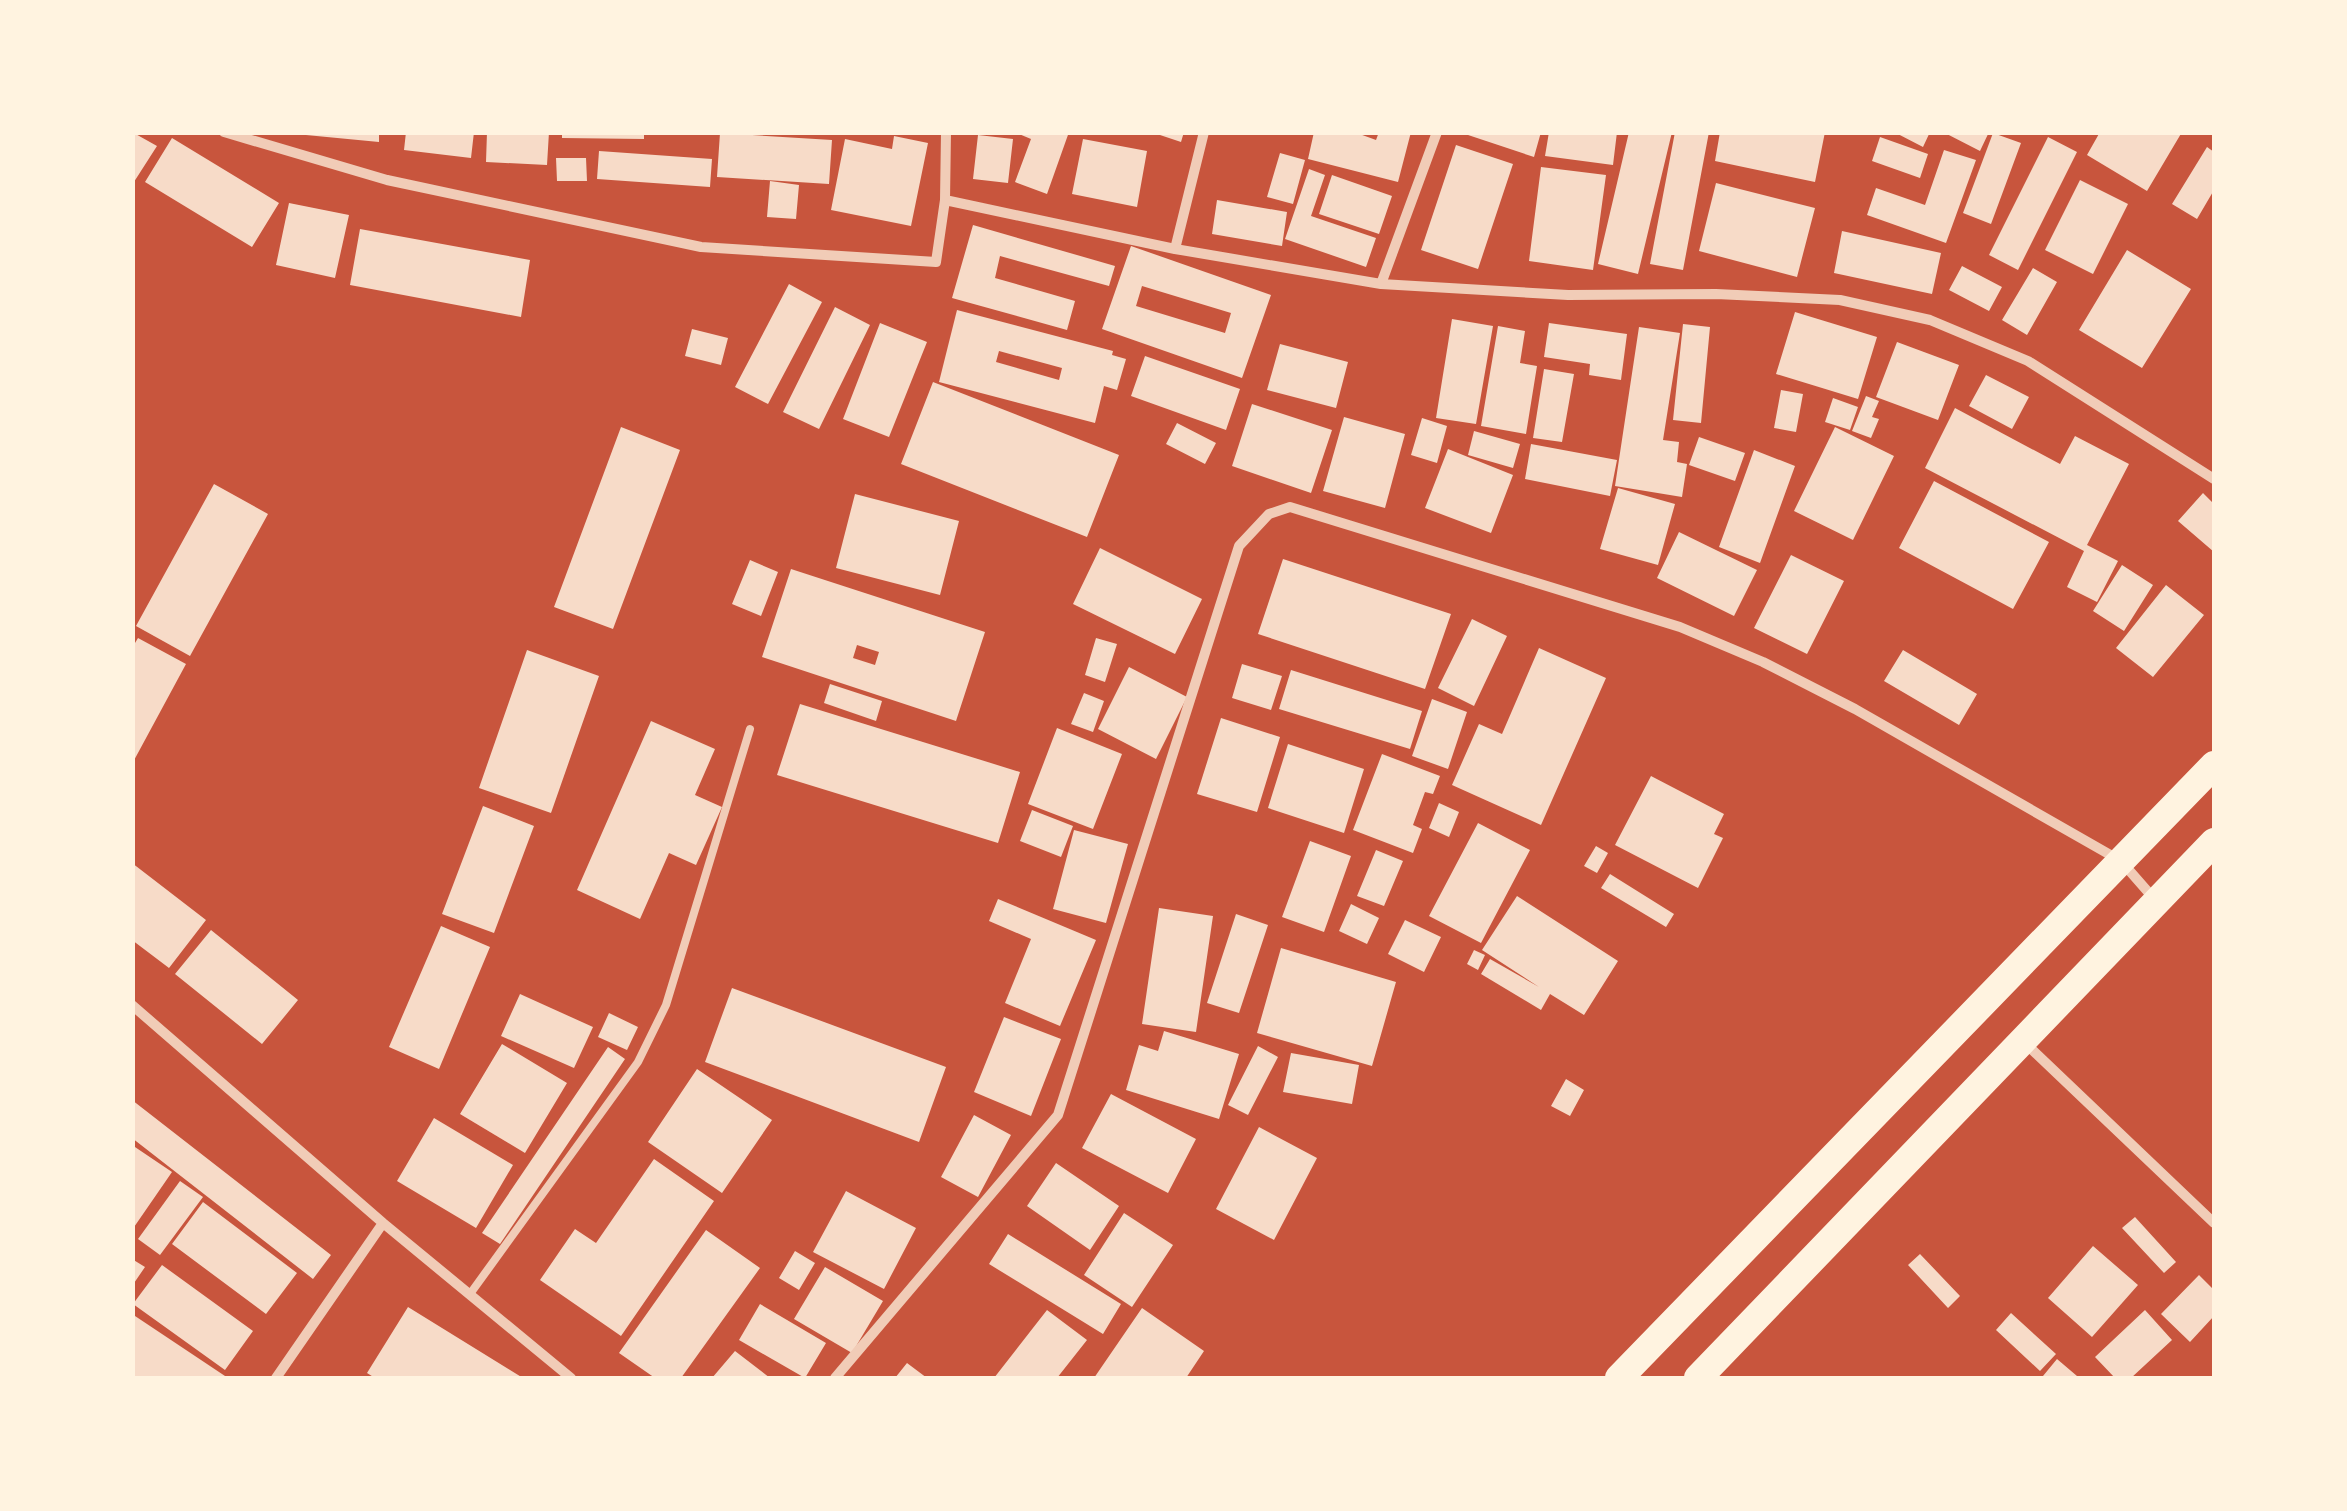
<svg xmlns="http://www.w3.org/2000/svg" width="2347" height="1511" font-family="Ubuntu,sans-serif">
<style>
.building{fill:#f7dbc8;fill-rule:evenodd}
.lines{fill:none;stroke-linecap:round;stroke-linejoin:round}
.service{stroke:#f1ccb7;stroke-width:8}
.minor{stroke:#f1ccb7;stroke-width:10}
.trunk{stroke:#fff3e0;stroke-width:28}
</style>
<rect width="100%" height="100%" fill="#c8553d"/>
<path class="building" d="M132 132 157 146 132 185Z
M306 132H379V142L306 135Z
M406 132H474L471 158 404 150Z
M487 132H549L547 165 486 162Z
M562 132H644V139L562 138Z
M1014 132H1069L1047 194 1015 182 1031 139Z
M1151 132H1184L1181 142Z
M1314 132H1354L1376 140 1379 132H1411L1398 182 1308 159Z
M1459 132H1541L1534 157Z
M1549 132H1617L1613 165 1545 156Z
M1629 132H1672L1638 274 1598 264Z
M1675 132H1709L1683 270 1650 264Z
M1720 132H1825L1815 182 1715 161Z
M1894 132H1930L1923 147Z
M1943 132H1989L1980 151Z
M2100 132H2182L2147 191 2087 155Z
M720 133 832 140 829 184 717 177Z
M1993 133 2021 143 1991 224 1963 213Z
M978 135 1013 139 1008 183 973 179Z
M894 136 928 143 911 226 831 210 845 139 892 149Z
M1880 137 1928 154 1920 178 1872 161Z
M2048 137 2077 152 2018 270 1989 255Z
M172 138 279 203 252 247 145 182Z
M1083 139 1147 151 1137 207 1072 194Z
M1456 145 1513 164 1478 269 1421 250Z
M2207 147 2214 152V190L2197 219 2172 204Z
M1944 150 1976 160 1946 243 1867 215 1876 188 1925 205Z
M599 151 712 159 710 187 597 179Z
M1280 153 1305 160 1293 204 1267 197Z
M556 158H586L587 181H557Z
M1541 167 1606 175 1593 270 1529 261Z
M1309 169 1325 175 1311 216 1376 238 1366 267 1285 239Z
M1332 175 1392 196 1379 234 1319 214Z
M2080 180 2128 204 2093 274 2045 250Z
M770 181 799 185 796 219 767 217Z
M1716 183 1815 208 1797 277 1699 251Z
M1217 200 1287 212 1282 246 1212 234Z
M289 203 349 215 335 278 276 265Z
M973 225 1115 266 1109 286 1000 256 995 278 1075 301 1067 330 952 298Z
M360 229 530 260 521 317 350 285Z
M1842 231 1941 253 1932 294 1834 273Z
M1131 246 1271 295 1242 378 1102 329ZM1142 286 1231 313 1225 333 1136 306Z
M2127 250 2191 289 2142 368 2079 330Z
M1962 266 2002 287 1989 311 1949 290Z
M2033 268 2057 282 2027 335 2002 320Z
M789 284 822 302 768 404 735 387Z
M835 307 870 325 819 429 783 412Z
M957 310 1113 351 1112 355 1126 359 1117 390 1104 386 1095 423 939 382ZM999 351 1062 368 1059 380 996 362Z
M1795 312 1877 337 1858 399 1776 374Z
M1452 319 1493 326 1476 424 1436 418Z
M880 323 927 342 889 437 843 419Z
M1549 323 1627 334 1621 380 1589 375 1590 364 1544 357Z
M1683 324 1710 327 1701 423 1673 420Z
M1498 326 1525 331 1520 363 1537 366 1526 434 1481 426Z
M1639 327 1680 333 1663 440 1679 442 1677 462 1687 464 1682 497 1615 486Z
M692 329 728 338 721 365 685 356Z
M1897 342 1959 365 1938 420 1876 397Z
M1280 344 1348 362 1336 408 1267 390Z
M1145 356 1240 389 1226 430 1131 396Z
M1544 369 1574 374 1562 442 1533 438Z
M1986 375 2029 397 2012 429 1969 406Z
M933 382 1119 455 1087 537 901 464Z
M1781 390 1803 394 1796 432 1774 428Z
M1866 396 1879 401 1872 417 1879 419 1871 438 1852 431Z
M1833 398 1858 407 1850 430 1825 422Z
M1252 404 1332 430 1311 493 1232 466Z
M1955 408 2060 464 2075 436 2129 464 2087 545 2118 561 2097 602 2067 587 2084 551 1925 468Z
M1344 417 1405 434 1385 508 1323 491Z
M1422 418 1447 426 1437 463 1411 455Z
M1177 423 1216 443 1205 464 1166 444Z
M621 427 680 450 613 629 554 607Z
M1835 427 1894 456 1853 540 1794 511Z
M1474 431 1520 444 1513 468 1468 455Z
M1699 437 1745 453 1735 481 1689 465Z
M1531 444 1617 460 1610 496 1525 479Z
M1448 449 1513 475 1491 533 1425 508Z
M1754 450 1795 466 1760 563 1719 547Z
M1934 481 2049 542 2013 609 1899 548Z
M214 484 268 514 190 656 136 626Z
M1618 488 1675 504 1658 565 1600 549Z
M2203 493 2214 504V552L2178 521Z
M855 494 959 521 940 595 836 568Z
M1679 532 1757 570 1734 616 1657 578Z
M1100 548 1202 599 1175 654 1073 604Z
M1791 555 1844 581 1807 654 1754 628Z
M1283 559 1451 614 1425 689 1258 634Z
M750 560 778 572 761 616 732 604Z
M2122 565 2153 585 2124 631 2093 611Z
M791 569 985 632 956 721 762 657ZM857 645 879 652 875 665 853 658Z
M2166 585 2204 615 2153 677 2116 648Z
M1472 619 1507 636 1474 706 1438 688Z
M138 638 186 664 132 764V648Z
M1096 638 1117 644 1105 682 1085 675Z
M1539 648 1606 678 1541 825 1452 785 1479 724 1502 734Z
M527 650 599 676 551 813 479 788Z
M1903 650 1977 694 1959 725 1884 681Z
M1242 664 1282 676 1271 710 1232 698Z
M1129 667 1187 697 1156 759 1098 729Z
M1291 670 1422 711 1410 749 1279 709Z
M830 684 882 701 876 721 824 703Z
M1084 693 1104 701 1093 732 1071 724Z
M1432 699 1467 712 1448 769 1412 756Z
M800 704 1020 772 998 843 777 775Z
M1221 718 1280 737 1257 812 1197 794Z
M651 721 715 749 695 795 722 807 696 865 669 853 640 919 577 890Z
M1057 728 1122 754 1093 829 1028 804Z
M1288 744 1364 769 1344 833 1268 808Z
M1382 754 1440 776 1433 794 1425 792 1413 825 1422 829 1413 853 1353 830Z
M1651 776 1724 814 1714 834 1723 838 1698 888 1615 845Z
M1439 803 1459 812 1449 837 1429 828Z
M483 806 534 826 494 933 442 914Z
M1032 810 1073 826 1061 857 1020 841Z
M1478 823 1530 850 1481 943 1429 916Z
M1074 830 1128 844 1106 923 1053 909Z
M1310 841 1351 856 1324 932 1282 917Z
M1596 846 1608 853 1597 873 1584 866Z
M1376 850 1403 861 1384 906 1357 896Z
M132 863 206 920 169 968 132 940Z
M1610 874 1674 914 1666 927 1601 888Z
M1517 896 1618 961 1584 1015 1550 994 1541 1010 1481 974 1490 959 1539 987 1482 950Z
M998 899 1096 940 1060 1026 1005 1003 1031 939 989 921Z
M1351 904 1379 918 1367 944 1339 931Z
M1159 908 1213 916 1196 1032 1142 1024Z
M1236 914 1268 925 1239 1013 1207 1003Z
M1405 920 1441 937 1424 972 1388 954Z
M441 926 490 947 439 1069 389 1047Z
M211 930 298 1000 262 1044 175 974Z
M1281 948 1396 982 1372 1066 1257 1033Z
M1474 950 1485 955 1478 970 1467 964Z
M732 988 946 1067 919 1142 705 1062Z
M520 994 593 1027 574 1068 501 1036Z
M609 1013 638 1027 627 1050 598 1037Z
M1004 1017 1061 1039 1031 1116 974 1092Z
M1164 1031 1239 1054 1219 1119 1126 1090 1139 1045 1158 1051Z
M502 1044 567 1083 525 1153 460 1114Z
M1258 1046 1278 1057 1248 1115 1228 1105Z
M608 1047 625 1059 500 1244 482 1233Z
M1291 1053 1359 1065 1352 1104 1283 1092Z
M697 1069 772 1120 722 1193 648 1142Z
M1566 1079 1584 1090 1570 1116 1551 1106Z
M1111 1094 1196 1139 1168 1193 1082 1148Z
M132 1100 331 1255 313 1279 132 1138Z
M974 1115 1011 1135 978 1197 941 1177Z
M434 1118 513 1165 476 1228 397 1181Z
M1259 1127 1317 1158 1274 1240 1216 1209Z
M132 1145 172 1172 132 1230Z
M654 1159 714 1201 621 1336 540 1280 575 1229 596 1243Z
M1056 1163 1119 1206 1090 1250 1027 1206Z
M180 1181 203 1197 160 1255 138 1239Z
M846 1191 916 1228 884 1289 813 1252Z
M203 1202 297 1273 266 1314 172 1244Z
M1124 1213 1173 1245 1132 1307 1084 1275Z
M2135 1217 2176 1262 2164 1273 2122 1228Z
M706 1230 760 1268 681 1378H655L619 1353Z
M1008 1234 1121 1304 1103 1334 989 1264Z
M2093 1246 2138 1285 2092 1337 2048 1298Z
M795 1251 815 1263 799 1290 779 1278Z
M1920 1254 1960 1296 1948 1308 1908 1265Z
M132 1259 145 1267 132 1286Z
M162 1265 253 1331 225 1370 133 1304Z
M825 1267 883 1301 852 1353 794 1319Z
M2199 1275 2214 1290V1316L2190 1342 2161 1314Z
M760 1304 826 1343 805 1378 739 1340Z
M408 1307 523 1378H375L367 1373Z
M1142 1308 1204 1351 1186 1378H1094Z
M1047 1310 1087 1340 1057 1378H994Z
M2145 1310 2172 1340 2131 1378H2115L2095 1357Z
M2011 1313 2056 1354 2040 1371 1996 1330Z
M132 1314 228 1378H132Z
M735 1351 770 1378H712Z
M2057 1359 2077 1376 2075 1378 2043 1376Z
M907 1363 927 1378H895Z"/>
<g class="lines">
<path class="service" d="M470 1294 638 1062 666 1005 750 729"/>
<path class="minor" d="M224 132 387 180 701 247 936 262 945 200 946 132
M945 200 1175 249 1381 284 1568 295 1716 294 1840 300 1930 320 2028 361 2214 479
M1175 249 1204 132
M1381 284 1437 132
M132 1005 383 1223 571 1378
M2023 1041 2214 1223
M276 1378 383 1223
M835 1378 1058 1115 1239 546 1269 514 1290 507 1680 627 1763 662 1855 709 2121 861 2156 901"/>
<path class="trunk" d="M1619 1378 2214 765
M1698 1378 2214 842"/>
</g>
<rect width="2347" height="1511" fill="none" stroke="#fff3e0" stroke-width="270"/>
</svg>
